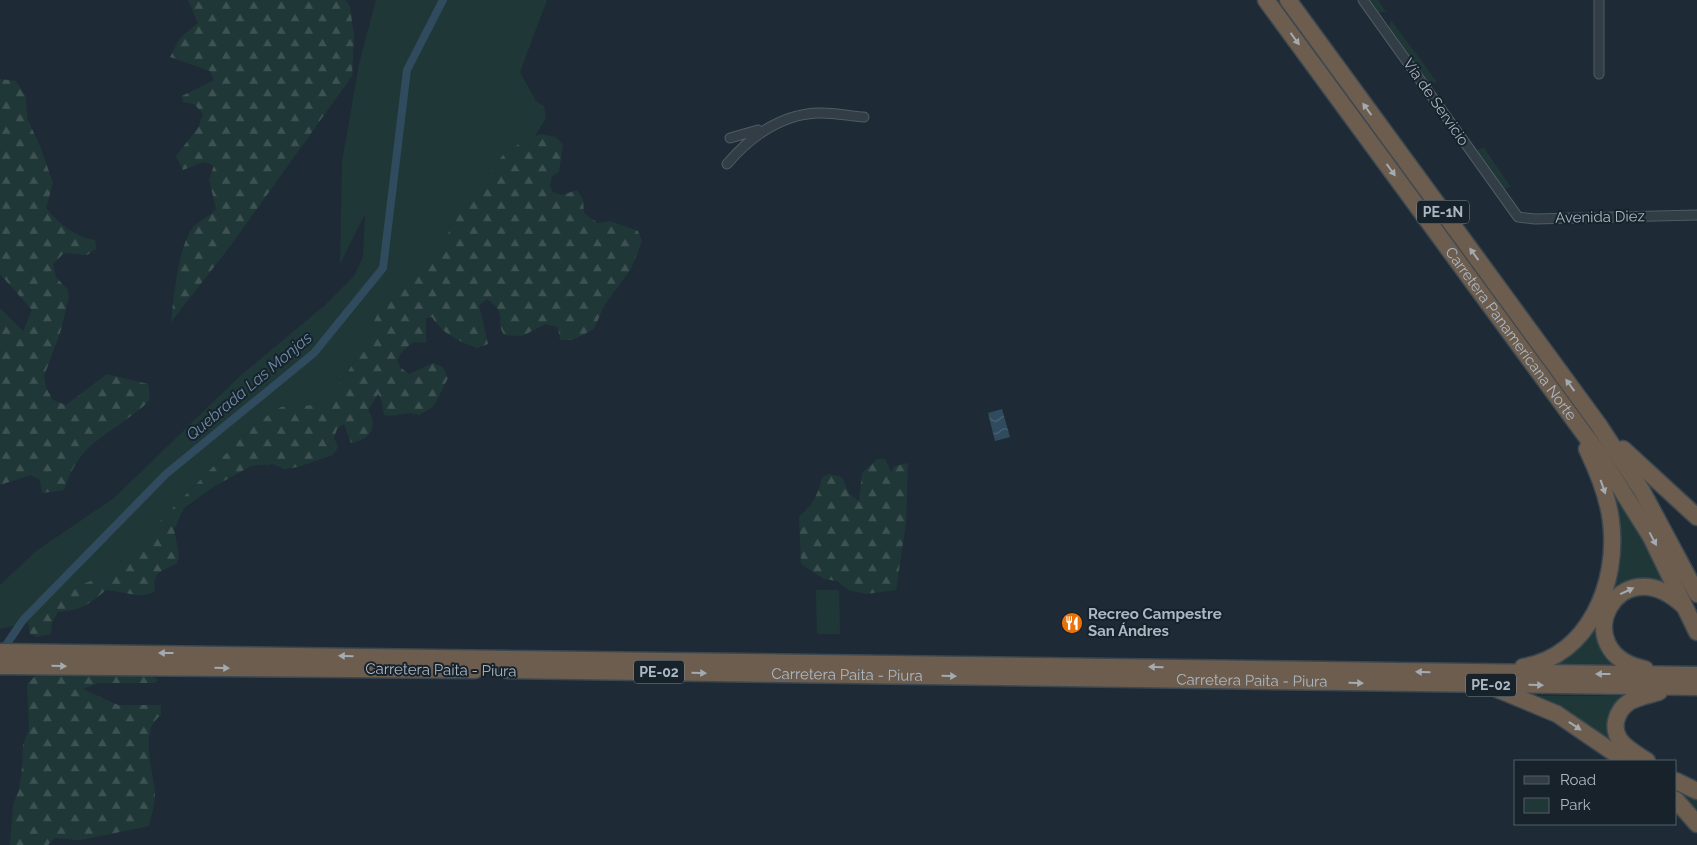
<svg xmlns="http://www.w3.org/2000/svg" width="1697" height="845" font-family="Raleway,sans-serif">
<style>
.green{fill:#203737}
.forest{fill:url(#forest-firs)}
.water{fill:url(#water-waves)}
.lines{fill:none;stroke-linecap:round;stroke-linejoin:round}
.canal{stroke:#304a5e;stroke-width:8}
.street-casing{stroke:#4f5b65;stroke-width:11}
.highway-casing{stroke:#3c4851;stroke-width:19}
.street{stroke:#323d46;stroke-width:9}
.highway{stroke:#6d5d4e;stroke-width:16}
.oneway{fill:#a2aab2}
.labels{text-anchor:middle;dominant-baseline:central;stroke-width:4;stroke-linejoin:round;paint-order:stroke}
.shield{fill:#17222b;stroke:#7f8b96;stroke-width:1}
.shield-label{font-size:14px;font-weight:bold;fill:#abb8c4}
.street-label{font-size:15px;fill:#abb8c4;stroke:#17222b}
.poi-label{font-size:15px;font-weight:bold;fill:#abb8c4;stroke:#17222b;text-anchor:start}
.water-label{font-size:16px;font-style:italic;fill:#6a8daa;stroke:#17222b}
</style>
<defs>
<pattern id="forest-firs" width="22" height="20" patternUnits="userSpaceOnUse" patternTransform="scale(1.25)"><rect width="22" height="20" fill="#203737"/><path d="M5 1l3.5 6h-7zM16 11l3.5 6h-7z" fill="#3e5252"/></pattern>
<pattern id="water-waves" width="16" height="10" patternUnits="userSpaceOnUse" patternTransform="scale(1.25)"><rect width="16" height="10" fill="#304a5e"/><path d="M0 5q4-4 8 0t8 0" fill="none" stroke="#4b6273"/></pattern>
</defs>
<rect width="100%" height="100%" fill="#1e2b36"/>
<path class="green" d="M376 0H547L520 72 536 101 544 106 546 118 535 136 520 143 502 156 452 223 441 257 410 279 338 386 316 405 300 407 256 423 109 573 62 593 28 623 0 629V585L36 551 114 498 241 375 325 305 354 276 363 257 365 214 340 264 342 162 359 64Z
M1369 0H1378L1386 12H1378Z
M1391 20 1437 82 1428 84 1389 28Z
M1484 148 1511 187 1504 189 1476 150Z
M1602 472 1627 509 1673 593 1662 585 1605 601 1611 583Z
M816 590H839L840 634H817Z
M1600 613 1624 667 1545 666Z
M1538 696H1629L1618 747 1538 698Z
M1676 789 1683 794 1697 798V817L1676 795Z"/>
<path class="forest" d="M188 0H346L350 7 354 36 352 76 231 245 171 322C174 297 178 245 194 226 198 222 209 217 216 209L209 180 214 165 203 162 183 170 176 156 198 128 203 114 194 104 183 102 182 96 214 80 210 71 170 57 180 38 198 23Z
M0 79 16 81 26 97 27 118 40 146 53 183 46 208C59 224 75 237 95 240L96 249 87 255 64 253 53 264 56 277 67 289 69 297 60 333 44 376 46 388 53 400 66 405 107 374 148 384C149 388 150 395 149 399 147 408 99 437 89 447 77 459 69 474 64 490L42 493 40 480 31 475 0 485V308L23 331 32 310 0 274Z
M541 134 556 137 563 145 559 172 552 176 550 186 553 192 562 195 577 190 583 199 584 213 598 223 610 221 638 231 642 241 631 269 605 304 594 329 573 340H560L558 327 546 324 522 336 504 335C494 318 510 316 487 299L479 305 488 344 477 348C460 342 441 333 432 317L426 318V343L413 342 402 352 397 360 400 367 409 374 433 363 443 367 448 378 434 406 419 415C407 410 396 418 384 415L381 399 378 394 368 410C379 426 370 440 351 443L344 424 337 429 334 438 338 447 333 455 298 467 284 469 273 464 251 466 213 487 184 508 174 529 179 555 177 563C162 572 152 570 155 591 142 600 122 591 106 590 88 605 82 610 58 612L52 622 51 634 37 637 30 634 28 623 62 593 109 573 256 423 281 407 316 405 338 386 355 361 378 313 410 279 440 257 452 223 502 156 524 140Z
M877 459H885L891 472 895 466 908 463 906 523 896 590 866 594 849 590 837 581 824 579 801 564 799 517C812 506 819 493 822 477L829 474 842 477 849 494 859 501 862 473Z
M68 672 149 673 158 680 155 683H98L83 689 118 705H161V715C138 731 154 771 155 794 155 804 151 816 149 826L81 840 55 838 48 845H10L13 805 19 790 22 768 23 745 29 729 27 684 36 675Z"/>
<path class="water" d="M1002 409 1010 437 995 441 988 413Z"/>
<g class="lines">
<path class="canal" d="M2 651 23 620 166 474 314 353 383 268 407 70 443 0"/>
<g class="street-casing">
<path id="street" d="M1363 0 1518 217 1535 219 1697 215
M1599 74V0
M730 138 758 130
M727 164C750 137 780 115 817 113 832 112 849 116 864 117"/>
</g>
<g class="highway-casing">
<g id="highway">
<path id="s1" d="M1266 0 1599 454 1651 537 1697 632"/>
<path d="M1288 0 1598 424 1642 491 1697 594"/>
<path d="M1623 449 1697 517"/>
<path d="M0 652 1697 675"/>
<path d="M0 666 475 670"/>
<path d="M1523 667C1589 656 1619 583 1611 521 1608 496 1598 472 1587 449"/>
<path d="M1645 669C1564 653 1617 543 1684 606"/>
<path id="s2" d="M507 670 1697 687"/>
<path d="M1497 689 1557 714 1626 761"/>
<path d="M1647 761C1632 751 1612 742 1616 721 1618 713 1623 706 1629 702 1638 697 1649 695 1659 692"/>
<path d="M1676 781 1697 791"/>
<path d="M1676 800 1697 824"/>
</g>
</g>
<use href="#street" class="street"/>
<use href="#highway" class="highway"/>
</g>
<defs><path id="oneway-solid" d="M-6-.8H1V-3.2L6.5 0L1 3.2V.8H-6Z" transform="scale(1.25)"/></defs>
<g class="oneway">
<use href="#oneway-solid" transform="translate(1295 39) rotate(54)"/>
<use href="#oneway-solid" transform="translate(1367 109) rotate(-126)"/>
<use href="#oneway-solid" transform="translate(1391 170) rotate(54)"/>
<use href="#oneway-solid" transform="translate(1474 254) rotate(-126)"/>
<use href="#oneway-solid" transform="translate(1570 385) rotate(-126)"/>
<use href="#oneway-solid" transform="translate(1603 487) rotate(71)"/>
<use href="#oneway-solid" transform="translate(1653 539) rotate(62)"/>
<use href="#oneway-solid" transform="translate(1627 591) rotate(-25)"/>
<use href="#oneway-solid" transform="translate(166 653) rotate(-180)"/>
<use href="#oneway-solid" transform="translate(346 656) rotate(-179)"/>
<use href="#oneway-solid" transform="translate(59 666) rotate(1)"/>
<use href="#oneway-solid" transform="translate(1156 667) rotate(-179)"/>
<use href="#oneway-solid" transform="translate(222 668) rotate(1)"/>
<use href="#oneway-solid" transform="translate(1423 672) rotate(-179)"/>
<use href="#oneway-solid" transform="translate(699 673) rotate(1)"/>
<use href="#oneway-solid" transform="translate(1603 674) rotate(-180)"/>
<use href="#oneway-solid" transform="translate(949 676) rotate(1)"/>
<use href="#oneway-solid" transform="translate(1356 683) rotate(1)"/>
<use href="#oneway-solid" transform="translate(1536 685) rotate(1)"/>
<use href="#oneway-solid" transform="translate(1575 726) rotate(34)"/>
</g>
<defs>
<g id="restaurant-disc" transform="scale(1.125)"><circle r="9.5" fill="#e8710a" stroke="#17222b"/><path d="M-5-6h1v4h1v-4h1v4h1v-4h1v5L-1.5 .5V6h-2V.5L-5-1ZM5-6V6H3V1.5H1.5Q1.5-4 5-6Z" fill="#fff"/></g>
</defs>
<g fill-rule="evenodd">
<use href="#restaurant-disc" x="1072" y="623"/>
</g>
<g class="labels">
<g class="shield">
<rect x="1417" y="200.5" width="52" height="23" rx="4"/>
<rect x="634" y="660.5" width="50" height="23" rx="4"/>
<rect x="1466" y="673.5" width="50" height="23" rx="4"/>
</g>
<g class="shield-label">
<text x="1443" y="212">PE-1N</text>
<text x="659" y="672">PE-02</text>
<text x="1491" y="685">PE-02</text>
</g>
<g class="street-label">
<text transform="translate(1436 102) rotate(55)">Vía de Servicio</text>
<text transform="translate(1600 217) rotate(-1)">Avenida Diez</text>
<text stroke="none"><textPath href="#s1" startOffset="414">Carretera Panamericana Norte</textPath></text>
<text transform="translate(441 670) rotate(1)">Carretera Paita - Piura</text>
<text stroke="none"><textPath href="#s2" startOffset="340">Carretera Paita - Piura</textPath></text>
<text stroke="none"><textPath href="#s2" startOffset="745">Carretera Paita - Piura</textPath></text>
</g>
<g class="poi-label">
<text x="1088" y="614">Recreo Campestre<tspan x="1088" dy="17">San Ándres</tspan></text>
</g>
<g class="water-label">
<text transform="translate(249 386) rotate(-40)">Quebrada Las Monjas</text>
</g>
</g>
<rect x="1514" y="760" width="162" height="65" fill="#17222b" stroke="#525e68"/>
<rect x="1524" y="776" width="25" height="8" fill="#323d46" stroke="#525e68"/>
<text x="1560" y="785" font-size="15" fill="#abb8c4">Road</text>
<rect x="1524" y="798" width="25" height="15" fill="#203737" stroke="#525e68"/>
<text x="1560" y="810" font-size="15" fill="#abb8c4">Park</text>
</svg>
